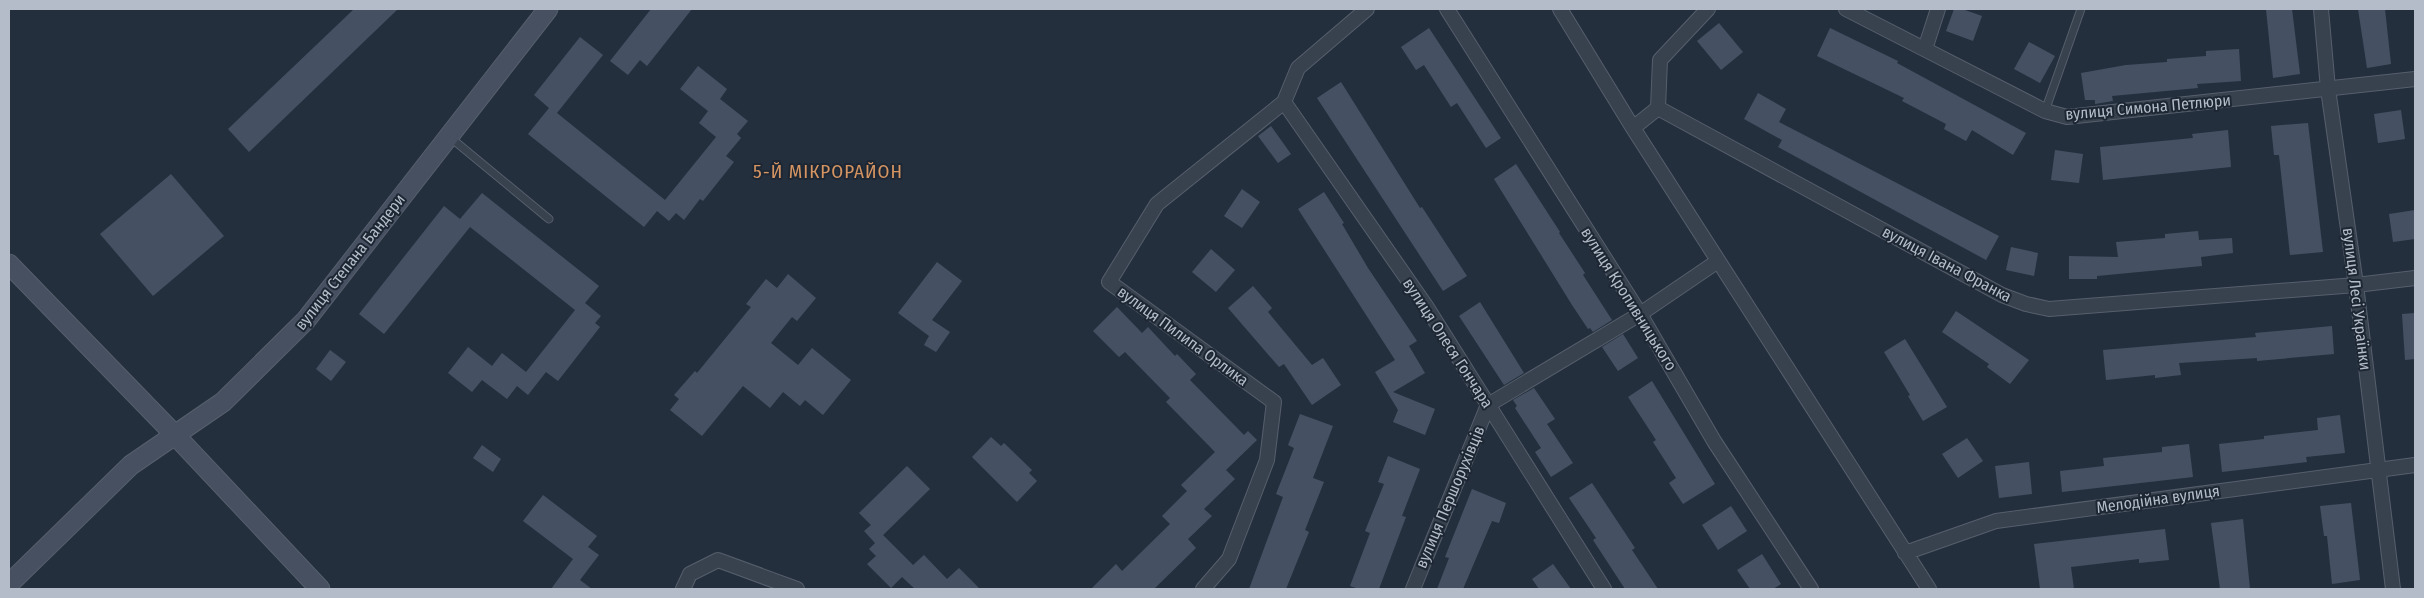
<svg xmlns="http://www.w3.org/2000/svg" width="2424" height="598" font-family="'Fira Sans Condensed',sans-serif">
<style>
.building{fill:#455162}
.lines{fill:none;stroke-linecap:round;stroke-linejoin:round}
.lane-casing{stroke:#565f6c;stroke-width:9}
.street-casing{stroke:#565f6c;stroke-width:16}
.secondary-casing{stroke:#565f6c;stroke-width:21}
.lane{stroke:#38414e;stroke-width:7}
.street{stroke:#38414e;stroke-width:14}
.secondary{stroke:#465061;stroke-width:19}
.labels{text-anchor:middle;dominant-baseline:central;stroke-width:4;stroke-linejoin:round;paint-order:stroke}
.street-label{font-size:16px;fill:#b4bcc9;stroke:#1d2633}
.quarter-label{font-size:19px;letter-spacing:1px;fill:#d59563;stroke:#1d2633}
</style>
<rect width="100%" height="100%" fill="#242f3e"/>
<path class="building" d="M354 9H398L249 152 228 129Z
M651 9H692L647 66 640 60 628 75 610 61Z
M1954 9H1962L1982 16 1973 41 1946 31Z
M2266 9H2292L2300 74 2273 78Z
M2358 9H2385L2391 64 2367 68Z
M1719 23 1743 52 1721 70 1697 41Z
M1429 28 1501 138 1486 148 1457 103 1451 107 1424 65 1416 70 1401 47Z
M1830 28 1898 61 1897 63 2026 133 2013 155 1972 130 1966 141 1944 129 1946 124 1902 101 1904 98 1817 56Z
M580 37 603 55 557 113 665 200 716 137 699 123 708 111 680 89 698 66 727 89 720 99 748 121 737 134 741 138 726 156 734 162 703 201 700 199 684 220 676 213 669 221 657 211 644 227 528 134 549 108 534 95Z
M2029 42 2055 56 2040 83 2014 69Z
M2239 49 2241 81 2197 84 2198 88 2112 96 2113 101 2095 104V100H2085L2081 73 2126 65 2167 62V59L2206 56V51Z
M1341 82 1420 208 1422 207 1467 276 1443 291 1317 98Z
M1758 93 1786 109 1779 122 1999 236 1986 260 1778 147 1782 140 1744 119Z
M2401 110 2405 139 2378 143 2374 114Z
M2308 123 2323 252 2290 255 2279 155H2274L2271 126Z
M1271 126 1291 154 1278 163 1258 136Z
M2228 130 2231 167 2103 180 2100 147 2193 138 2192 134Z
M2055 150 2083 154 2079 183 2051 180Z
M1516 164 1560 232 1559 233 1585 273 1583 275 1612 320 1593 332 1590 328 1588 329 1572 305 1494 179Z
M171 174 224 236 153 296 100 234Z
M1242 189 1260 202 1242 228 1224 216Z
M1324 192 1344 223 1342 224 1368 268 1417 341 1409 346 1425 373 1393 392 1435 409 1425 435 1393 422 1398 410 1375 372 1395 360 1298 209Z
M482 193 599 286 585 303 601 316 595 323 600 327 558 381 546 372 528 395 517 386 507 399 482 380 472 392 448 373 468 347 492 366 502 353 526 372 575 310 470 227 384 334 359 314 444 206 460 219Z
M2415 210V239L2393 242 2389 214Z
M2198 231 2199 240 2232 238 2233 253 2201 257 2202 266 2097 276V279H2069V256L2118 257 2116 242 2165 238V234Z
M2011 247 2038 253 2034 276 2006 270Z
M1211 249 1235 270 1216 292 1192 272Z
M937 262 962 281 932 320 950 332 936 352 924 345 929 336 898 313Z
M788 274 816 298 797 321 792 317 771 343 798 365 812 348 851 380 823 415 805 400 800 406 783 392 770 408 743 386 702 436 670 410 679 399 674 395 695 371 697 373 751 307 746 304 766 279 777 288Z
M1253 286 1272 308 1268 312 1312 365 1323 358 1341 385 1312 405 1284 364 1279 367 1228 308Z
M1480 302 1524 373 1504 385 1459 316Z
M1117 307 1142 333 1148 327 1175 356 1177 354 1196 374 1190 380 1244 435 1248 431 1257 440 1226 470 1235 479 1204 509 1212 516 1188 539 1196 548 1154 589H1091L1116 564 1122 571 1170 524 1162 516 1187 491 1181 485 1215 452 1166 402 1170 398 1125 352 1119 357 1093 331Z
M1956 311 2029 360 2010 384 1987 367 1989 364 1942 332Z
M2415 313V359L2405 360 2402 314Z
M2332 326 2334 354 2257 361V358L2179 363 2181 375 2155 378V375L2106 380 2103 350 2256 337 2255 333Z
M1623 334 1638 358 1618 371 1602 347Z
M1905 339 1947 407 1923 421 1908 396 1910 395 1884 352Z
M330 350 346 362 331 381 316 369Z
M1652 381 1715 484 1683 504 1669 483 1676 478 1653 442 1656 440 1628 397Z
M1534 388 1555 419 1547 424 1573 463 1551 477 1535 452 1541 448 1515 408 1517 406 1513 400Z
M1300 414 1333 426 1313 478 1324 482 1305 530 1309 532 1286 589H1249L1283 497 1276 494 1294 448 1288 445Z
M2340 415 2345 453 2306 457 2307 462 2222 472 2219 444 2264 439V436L2318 430 2317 418Z
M991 437 1001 446 1004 443 1032 470 1029 473 1037 481 1017 502 972 457Z
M1967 438 1983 461 1958 478 1942 454Z
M2189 444 2193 477 2062 492 2060 471 2104 466 2103 458 2162 452V447Z
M482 445 501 459 493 472 473 458Z
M1388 456 1420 469 1402 516 1406 517 1379 589H1359L1350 586 1370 533 1365 531 1384 484 1378 482Z
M2029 462 2032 494 1999 498 1995 466Z
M907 466 930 489 875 543 864 531 871 525 859 513Z
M1592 483 1635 548 1632 550 1658 589H1625L1593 540 1596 538 1569 498Z
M1472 489 1506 503 1499 523 1492 521 1463 589H1437L1449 558 1445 557Z
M543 495 597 536 588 547 599 555 580 580 592 589H551L573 559 523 521Z
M2351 503 2360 580 2332 584 2327 536H2324L2320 506Z
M1731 506 1747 531 1718 550 1702 525Z
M2243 519 2250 589H2220L2211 523Z
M2165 529 2169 560 2139 563V559L2071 567 2074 589H2040L2034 544Z
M883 535 913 565 924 555 947 579 959 568 980 589H915L902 577 891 588 867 564 876 556 869 549Z
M1762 554 1781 584 1773 589H1750L1737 570Z
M1553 564 1571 589H1539L1532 579Z"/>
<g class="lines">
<g class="lane-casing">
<path id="lane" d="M2045 111 2081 9
M451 138 549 219"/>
</g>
<g class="street-casing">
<path id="street" d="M1447 9 1640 314 1714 441 1811 589
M1560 9 1633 128 1929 589
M1846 9 2045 111 2067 117 2415 79
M2321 9 2328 89 2356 285 2393 589
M1925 49 1938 9
M1284 102 1426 306 1604 589
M1658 108 1660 60 1708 9
M1633 128 1658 108 2002 295 2026 304 2049 309 2356 285 2415 278
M1905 553 1996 521 2415 465
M683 589 690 574 718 560 797 589
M1203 589 1229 559 1267 460 1274 402 1109 282 1157 204 1284 102 1298 68 1367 9
M1413 589 1488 405 1640 314 1718 261"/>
</g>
<g class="secondary-casing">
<path id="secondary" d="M9 264 175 435 320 589
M9 584 131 465 223 402 306 320 548 9"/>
</g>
<use href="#lane" class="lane"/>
<use href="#street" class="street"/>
<use href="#secondary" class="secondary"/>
</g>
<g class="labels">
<g class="street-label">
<text transform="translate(2148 107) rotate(-5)">вулиця Симона Петлюри</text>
<text transform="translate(350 262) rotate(-52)">вулиця Степана Бандери</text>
<text transform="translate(1947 264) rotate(28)">вулиця Івана Франка</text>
<text transform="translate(1629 299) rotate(58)">вулиця Кропивницького</text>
<text transform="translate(2357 299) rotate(83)">вулиця Лесі Українки</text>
<text transform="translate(1183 336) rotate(36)">вулиця Пилипа Орлика</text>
<text transform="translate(1448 343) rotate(57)">вулиця Олеся Гончара</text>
<text transform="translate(1450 497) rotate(-67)">вулиця Першорухівців</text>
<text transform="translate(2158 499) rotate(-8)">Мелодійна вулиця</text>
</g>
<g class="quarter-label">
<text x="828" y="171">5-Й МІКРОРАЙОН</text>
</g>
</g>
<rect width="2424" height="598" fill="none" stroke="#b4bcc9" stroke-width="20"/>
</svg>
